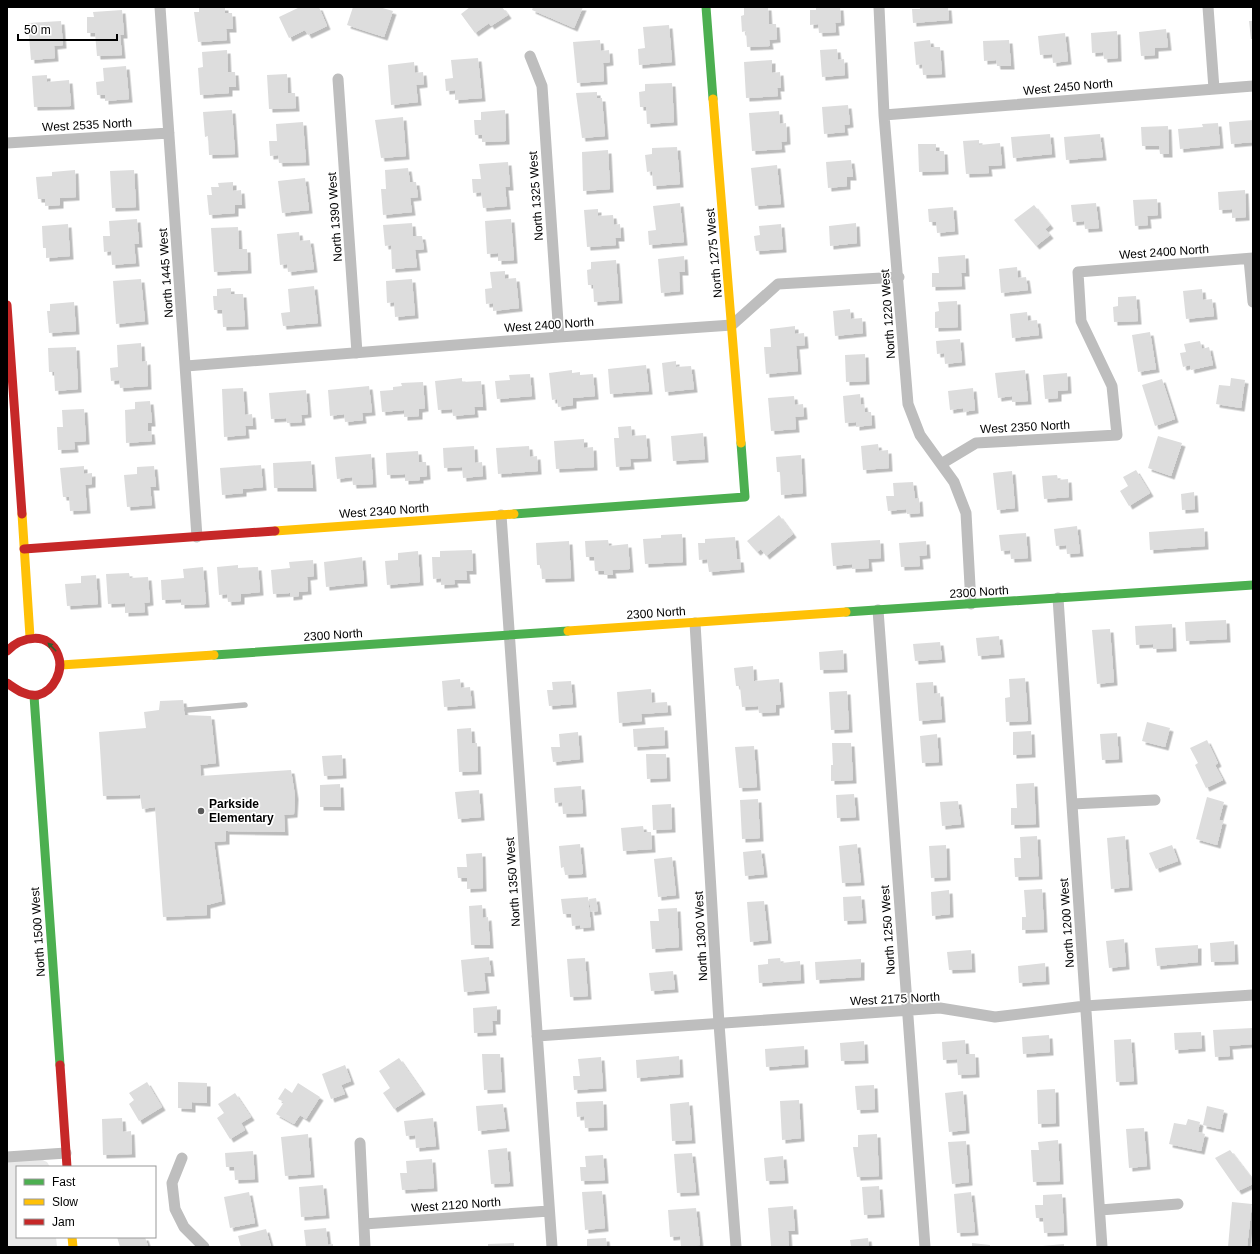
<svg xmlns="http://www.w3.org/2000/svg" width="1260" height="1254" font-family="Arial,sans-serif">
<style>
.green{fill:#eaeaea}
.building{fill:#ddd;filter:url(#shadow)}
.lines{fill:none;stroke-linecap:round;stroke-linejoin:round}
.lane{stroke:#bebebe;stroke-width:5.5}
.street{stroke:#bebebe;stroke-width:11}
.fast{stroke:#4caf50;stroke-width:9}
.slow{stroke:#ffc107;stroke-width:9}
.jam{stroke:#c62828;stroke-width:9}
.oneway{fill:#2a602c}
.poi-dot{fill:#595959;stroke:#fff;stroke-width:1.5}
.labels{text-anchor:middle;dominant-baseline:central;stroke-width:3.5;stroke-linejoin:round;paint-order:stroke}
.street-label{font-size:12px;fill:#000;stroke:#fff}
.poi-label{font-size:12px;font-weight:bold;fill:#000;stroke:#fff;text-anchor:start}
</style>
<defs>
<filter id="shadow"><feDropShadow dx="3.5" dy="3.5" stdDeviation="0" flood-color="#0004"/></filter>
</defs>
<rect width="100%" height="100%" fill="#fff"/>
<path class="green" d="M38 1158 47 1162 50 1167H17V1237H56L57 1247H7V1160Z"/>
<path class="building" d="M199 7H225V13H232L233 29H226L227 40 198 42 194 12H199Z
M300 7H319L327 26 308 35 305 30 289 38 279 17Z
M353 7H379L393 11 384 37 347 25Z
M470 7H502L508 15 491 26 489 23 475 33 461 14Z
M533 7H583L574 28 532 10Z
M744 7H768L769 24H776L777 39 769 40 770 46 747 47 746 31 742 32 741 16 744 15Z
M816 7H840L841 22 835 23 836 32 819 33 818 24 810 25V10H816Z
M920 7H948L949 20 913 23 912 9H920Z
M122 10 124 35H120L122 55 97 56 95 33H87V17H94L93 12Z
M61 21 63 45 54 46 55 58 31 60 28 23Z
M1249 21H1253V39H1251Z
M669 25 672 62 639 65 638 49 645 48 643 27Z
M1166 29 1168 47 1155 48V55L1141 56 1139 32Z
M1117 31 1118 58 1104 59 1103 52 1092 53 1091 33Z
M1065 33 1068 61 1053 63 1052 54 1040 55 1038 36Z
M600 40 601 51 609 50 610 62 603 63 604 81 577 83 573 42Z
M930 40 931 47H940L942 74 923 75 922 64 916 65 914 42Z
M1009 40 1011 66H997L996 60 984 61 983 41Z
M837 49 838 60 844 59 845 75 822 77 820 50Z
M227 50 228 72H235L236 87H229V93L200 95 198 68 203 67 202 52Z
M478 58 482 98 455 100V90L446 91 445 79 453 78 451 60Z
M772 60V73L780 72 781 88H777L778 96 746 98 744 62Z
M414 62 415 73 423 72 424 84 416 85 418 102 391 105 388 65Z
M126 66 129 99 105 101V95H97L96 82 104 81 103 68Z
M287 74 288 93H295L296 108 269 109 267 75Z
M47 75V82L69 80 71 106 34 107 32 76Z
M672 83 674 122 647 124 646 107H640L639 92 645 91V84Z
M597 92V98H602L605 136 582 138 576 93Z
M848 105 850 124 844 125 845 132 824 134 822 107Z
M232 110 235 154 209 155 208 136 205 137 203 112Z
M505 110 506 141 482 142V135H475L474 120H481V112Z
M779 111 780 124 786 123 787 141 781 142 782 149 752 151 749 113Z
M403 117 406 156 381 158 375 120Z
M1253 120V142L1231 144 1229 122Z
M303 122 306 162 279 163 278 155 270 156 269 141H277L276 124Z
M1218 123 1220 145 1180 149 1178 129 1203 127 1202 124Z
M1168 126 1169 154H1160L1159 146H1142L1141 127Z
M1050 134 1052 154 1013 158 1011 137Z
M1100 134 1103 157 1066 160 1064 137Z
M979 140V145L1000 143 1002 165 988 166 989 173 966 174 963 141Z
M918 144H936V151H944L945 171 919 172Z
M677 147 680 184 653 186 652 171 647 172 645 155 652 154V148Z
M608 150 610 189 583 191 582 152Z
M851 160 853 177H847V186L828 188 826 162Z
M508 162 510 187H505L507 206 483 208 481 192 473 193 472 179H481L479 164Z
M777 165 781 204 755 206 751 168Z
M408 168 410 182H416L418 197 410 198 412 212 383 215 381 189H386L385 170Z
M75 170 76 197 60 198V205L45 206V199H38L36 177 52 176V172Z
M134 170 136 207 112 208 110 171Z
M305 178 309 210 282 213 278 181Z
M233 182V191L241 190 242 205H235V213L209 215 207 195H212L211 187H219L218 183Z
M1245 190 1246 217 1232 218V209L1219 210 1218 192Z
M1157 199 1158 215 1147 216 1148 225 1135 226 1133 200Z
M680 203 684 242 649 245 648 231 656 230 653 206Z
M1096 203 1099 228 1085 229 1084 221 1073 222 1071 205Z
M1034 205 1050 225 1045 229 1050 235 1036 246 1014 220Z
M953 207 955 231 937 233 936 222H929L928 209Z
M598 209V216L613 215 614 225 620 224 621 238H615L616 245 587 247 584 210Z
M137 219 139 244H134L136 263 112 265 111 251 104 252 103 236H110L109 221Z
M511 219 514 260 498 261V253L487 254 485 221Z
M412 223 413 236H422L424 249 415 250 417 267 392 269 391 245 385 246 383 225Z
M856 223 857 243 830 246 829 226Z
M68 224 70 256 46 258V248H43L42 226Z
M781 224 783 249 756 251 754 236 760 235 759 226Z
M238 227 239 249H247L248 270 214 272 211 228Z
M299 232 300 241 310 240 314 269 288 272 287 264 280 265 277 234Z
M965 255 966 273H961L962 286 932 287V273H939L938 257Z
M684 256 685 272H679L680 291 661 293 658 259Z
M616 260 619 300 594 302 593 285H588L587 270 591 269V262Z
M1017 267 1018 278 1026 277 1028 290 1001 293 999 269Z
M505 271V279L516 278 519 308 493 311V303L486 304 485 289 492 288 490 272Z
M141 279 145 321 116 324 113 281Z
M412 279 415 315 395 317 394 302 387 303 386 281Z
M314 286 318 323 283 326 281 313 290 312 288 289Z
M231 288V294H243L245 326 223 327 222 310H214L213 296H217V289Z
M1202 289 1203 300 1212 299 1214 316 1186 319 1183 291Z
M1136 296 1138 321 1114 322 1113 307 1118 306V297Z
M957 301 958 327 935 328V312L939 311 938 302Z
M74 302 76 331 49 333 47 311H50V304Z
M850 309 851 319 862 318 863 333 835 336 833 311Z
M1027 312 1028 321 1037 320 1039 335 1012 338 1010 314Z
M795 326V334L804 333 805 345 796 346 798 371 766 374 764 347H771L770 329Z
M1150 332 1156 369 1138 372 1132 335Z
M960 339 962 362 945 364 944 353 937 354 936 341Z
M1200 341 1202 349 1209 347 1213 365 1191 370 1190 365 1183 367 1180 353 1186 352 1184 344Z
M141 343 142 362 147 361 148 386 120 388 119 380 111 381 110 368 118 367 117 345Z
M76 347 78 389 55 391 54 372H49L48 348Z
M865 354 866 381 846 382 845 355Z
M676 361V367L691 366 694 389 665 392 662 363Z
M646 365 649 391 610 394 608 369Z
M572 370V373L580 372V375L593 374 595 396 573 398V405L558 407 557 399 552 400 549 373Z
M1025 370 1028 401 1012 402V396L998 398 995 373Z
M1067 373 1068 390 1058 391V398L1045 399 1043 375Z
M530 374 532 396 497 399 495 381 510 380 509 375Z
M462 378V382L481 381 483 407H474L475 414 453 416 452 409 438 410 435 381Z
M1231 378 1245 380 1241 408 1216 404 1219 385 1230 386Z
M1162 379 1175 419 1155 426 1142 385Z
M423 382 425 408 419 409V416L404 417V410L382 412 380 391 393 390V387L402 386 401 383Z
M369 386 372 412 362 413 363 420 345 422 344 414 330 416 328 390Z
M243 388 245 415 252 414 253 426H245L246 435 224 437 222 389Z
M973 388 975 410 963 412V408L950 410 948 391Z
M306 390 308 414 301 415 302 422 287 423 286 418 271 419 269 393Z
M860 394 861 405 864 404 865 412H871L872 425 856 427V422L845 423 843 396Z
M794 396 795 405 803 404 804 416 795 417 796 429 771 431 768 398Z
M150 401 152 423H148V431H151L152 441 126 443 125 410 135 409V402Z
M84 409 86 441 74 442 75 449 58 450 57 427H63L62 410Z
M631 426 632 436 646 435 648 458 630 459 631 466 616 467 614 438H619L618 427Z
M703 433 705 459 673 461 671 436Z
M1158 436 1182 443 1171 476 1148 468Z
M584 439V448L593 447 594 467 556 469 554 441Z
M878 444 879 451 888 450 889 468 863 470 861 446Z
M474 446 475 463 482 462 483 476 463 478 462 467 444 468 443 448Z
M529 446 530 457 537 456 538 471 498 474 496 448Z
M418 451 419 462H426L427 476 420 477V480L405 481V474L387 475 386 453Z
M371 454 373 484 353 485 352 477 337 479 335 457Z
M801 455 803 493 781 495 780 472H777L776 457Z
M311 461 313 488H274L273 463Z
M261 465 263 487 243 489V493L222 495 220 468Z
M84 466V474L92 473V484L85 485 87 510 70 511 69 497H63L60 468Z
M154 466 156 487H150L152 505 127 507 124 475 137 474V467Z
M1136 470 1150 493 1129 506 1120 491 1128 486 1123 477Z
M1012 471 1015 508 997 510 993 473Z
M1057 475 1058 480 1068 479 1069 497 1044 499 1042 476Z
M913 482 915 499 919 498 920 513 907 514 906 509 888 511 886 496H894L893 483Z
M1194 492 1195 509 1182 510 1181 494Z
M779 515 793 534 766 556 761 549 757 552 747 541Z
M1077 526 1080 553 1067 554 1066 545 1056 546 1054 529Z
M1204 528 1205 546 1150 550 1149 532Z
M1026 533 1028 558 1011 559 1010 550 1001 551 999 535Z
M682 534 683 562 645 564 643 539 661 538V535Z
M735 537 737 559H740L741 569 709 572 707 559 699 560 698 543H705V539Z
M608 540 609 546 628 544 630 569 612 570 613 575H604V571H595L594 557H586L585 541Z
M880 540 881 558 868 559 869 568 852 569V564L833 566 831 543Z
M569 541 571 578 542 579 541 565H537L536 543Z
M926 541 927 555 919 556 920 566 901 567 899 543Z
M472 550 473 571H466L467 580H454L455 584 441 585V578L433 579 432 557H440V551Z
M418 551 420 582 387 585 385 561 398 560V553Z
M362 557 364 583 326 587 324 562Z
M313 560 314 576 307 577 308 591 299 592V596L290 597V593L273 594 271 570 290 568 289 562Z
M238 565V568L258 567 260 592 241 594V601L228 602 227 594 219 595 217 567Z
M203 567 206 604 181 605V599L162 600 161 580 184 578 183 569Z
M129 573 130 578 148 577 150 602 144 603 145 612 125 613V603L108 604 106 574Z
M96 575 98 604 67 606 65 584 81 583V576Z
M1226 620 1227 639 1186 641 1185 622Z
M1172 624 1173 648 1153 649V644L1136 645 1135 626Z
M1110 629 1114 682 1097 684 1092 630Z
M999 636 1001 654 978 656 976 638Z
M940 642 942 659 915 661 913 644Z
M843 650 844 669 820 670 819 652Z
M753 666 754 681 779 679 781 704 776 705V712L759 713 758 706 742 707 740 686H736L734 668Z
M1025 678 1028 721 1006 722 1005 698 1010 697 1009 679Z
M460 679 461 688 470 687 472 705 444 707 442 681Z
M571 681 573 704 549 706 547 690H553L552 682Z
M933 682 934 694 940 693 942 719 919 721 916 683Z
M651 689 652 703 667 702 668 712 641 714 642 721 619 723 617 692Z
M847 691 849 729 831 730 829 692Z
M183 700 185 715 211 716 216 763 200 765 201 776 291 770 295 796 294 814 284 815 285 832 226 831V841L214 842 222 901 207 905V915L163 917 155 807 142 809 140 795 103 796 99 732 146 728 144 712 159 710 160 701Z
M1147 722 1170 728 1165 747 1142 741Z
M664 727 665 745 634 747 633 729Z
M471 728 472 743H477L478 771 459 772 457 729Z
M1031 731 1032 754 1013 755V732Z
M578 732 580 759 553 762 551 747H560L559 734Z
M1117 733 1119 759 1102 760 1100 734Z
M937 734 939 762 922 763 920 736Z
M1207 740 1218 763 1215 765 1223 780 1206 788 1195 765 1198 763 1190 748Z
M832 743H851L853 780 831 781V765H833Z
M754 746 757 787 739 788 735 747Z
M646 754H666L667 778 647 779Z
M342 755 343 775 324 776 322 756Z
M1034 783 1036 824 1011 825V808H1017L1016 784Z
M340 784 341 807H320V785Z
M581 786 583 813 563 814 562 802 555 803 554 788Z
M479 790 481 817 458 819 455 792Z
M854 794 856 817 837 818 836 795Z
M1207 797 1224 802 1219 820 1223 821 1217 845 1196 839Z
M758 799 760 838 742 839 740 800Z
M958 801 961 824 942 826 940 802Z
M671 804 672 829 653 830 652 805Z
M643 826 644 832H651L652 849 623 851 621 828Z
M1037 836 1039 876 1015 877 1014 858H1021L1020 837Z
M1125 836 1129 887 1111 889 1107 838Z
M580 844 583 874 565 875 564 867 561 868 559 846Z
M857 844 861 882 842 883 839 846Z
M946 845 947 877 931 878 929 846Z
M1172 845 1178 861 1156 869 1149 853Z
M761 850 764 874 745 876 743 852Z
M482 853 483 888 467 889V878H458L457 867H467L466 854Z
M672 857 676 895 658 897 654 859Z
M1042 889 1044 929 1022 930V917H1026L1024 890Z
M949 890 950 914 932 916 931 892Z
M861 896 863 920 844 921 843 897Z
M588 897 591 927 580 928V925L572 926 571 914H563L561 899Z
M596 898 598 911 591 912 589 899Z
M764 901 768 940 750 942 747 902Z
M482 905 483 918 488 917 490 945H471L469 906Z
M677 908 679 947 652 949 650 921H659L658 909Z
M1124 939 1126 966 1109 968 1106 941Z
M1234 941 1235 961 1211 962 1210 943Z
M1198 945V962L1157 966 1155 948Z
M971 950 972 969 949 970 947 952Z
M489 957 491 973H484L486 990 464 992 461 960Z
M585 958 588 996 570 997 567 959Z
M780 958 781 963 800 961 801 980 759 983 758 965 768 964V959Z
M861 959V977L816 980 815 962Z
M1045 963 1046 981 1019 983 1018 966Z
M673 971 675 989 651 991 649 973Z
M497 1006V1021H492L493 1032 474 1033 473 1008Z
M1253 1028V1044L1229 1046 1230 1056 1215 1057 1213 1030Z
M1201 1032 1202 1048 1175 1050 1174 1033Z
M1049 1035 1050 1052 1023 1054 1022 1037Z
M1131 1039 1134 1081 1116 1082 1114 1040Z
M965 1040 966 1054H975L976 1074 958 1075 957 1059 943 1060 942 1042Z
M864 1041 865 1060 841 1061 840 1043Z
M804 1046 805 1064 766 1067 765 1049Z
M482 1054H500L502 1089 484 1090Z
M679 1056 680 1074 637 1078 636 1060Z
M601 1057 603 1088 574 1090 573 1076H580L578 1059Z
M399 1058 422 1091 394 1109 383 1093 390 1088 379 1071Z
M345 1065 351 1081 341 1085 345 1094 331 1099 322 1074Z
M147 1082 162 1107 139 1121 129 1104 134 1100 129 1093Z
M178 1082 207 1083V1103L192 1102V1109L178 1108Z
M298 1083 320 1097 306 1119 300 1115 294 1124 276 1114 284 1102 278 1099 285 1088 292 1093Z
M874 1085 875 1109 857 1110 855 1086Z
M1055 1089 1056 1123 1038 1124 1037 1090Z
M963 1091 966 1130 949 1132 945 1093Z
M235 1093 251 1117 241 1123 245 1130 230 1139 217 1118 224 1113 218 1104Z
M799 1100 801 1138 782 1140 780 1101Z
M603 1101 604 1127 585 1128 584 1116 577 1117 576 1102Z
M689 1102 692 1140 672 1141 670 1104Z
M503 1104 506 1128 478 1131 476 1106Z
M1207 1106 1224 1110 1220 1129 1203 1125Z
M122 1118 123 1132 131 1131 132 1154 103 1155 102 1119Z
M433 1118 436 1146 416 1148 415 1135 406 1136 404 1121Z
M1188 1119 1200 1122 1198 1132 1205 1134 1201 1151 1169 1144 1174 1123 1186 1125Z
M1144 1128 1147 1166 1129 1168 1126 1129Z
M308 1134 311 1174 285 1176 281 1137Z
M877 1134 879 1176 857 1177 853 1147H858V1135Z
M1058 1140 1060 1181 1033 1182 1031 1150H1039L1038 1142Z
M966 1141 969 1182 952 1184 948 1142Z
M507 1148 510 1183 491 1184 488 1150Z
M1230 1150 1253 1180V1184L1238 1191 1215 1158Z
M253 1151 255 1179 235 1180 234 1167H226L225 1153Z
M692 1153 696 1192 677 1193 674 1154Z
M603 1155 605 1180 581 1181 580 1167H586L585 1156Z
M783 1156 785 1180 766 1181 764 1158Z
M432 1159 434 1188 402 1190 400 1173H407L406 1161Z
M323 1185 326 1215 301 1217 299 1187Z
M879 1186 881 1214 864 1215 862 1187Z
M602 1191 605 1228 585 1230 582 1192Z
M249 1192 255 1223 230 1228 224 1197Z
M971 1192 975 1232 957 1233 954 1194Z
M1062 1194 1064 1232 1044 1233 1043 1218H1036L1035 1205H1043V1195Z
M1232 1202 1252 1204 1247 1247H1228Z
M793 1206 795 1231H788L789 1246 771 1247 768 1208Z
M696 1208 700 1245 681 1247 680 1236 670 1237 668 1210Z
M326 1228 328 1245 333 1244V1247H306L304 1230Z
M266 1229 271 1247H241L238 1236Z
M117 1237H145L148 1246 120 1247Z
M606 1238 607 1247H587V1239Z
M868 1238 869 1247H851L850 1240Z
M514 1243V1247H488V1244Z
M972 1243 990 1245V1247H972Z
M1064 1244V1247H1042V1246Z"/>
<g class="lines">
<path class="lane" d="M187 710 245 705"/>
<path class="street" d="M160 7 197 537
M879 7 884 115 908 404 920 435 954 482 966 513 971 604
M1208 7 1214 89
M530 56 542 86 559 337
M338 79 357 353
M884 115 1253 86
M7 143 169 133
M1249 259 1253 302
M186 366 559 337 732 325 778 284 899 277
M941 464 976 443 1117 435 1112 386 1081 321 1078 272 1253 258
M501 515 552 1247
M1058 598 1102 1247
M878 610 925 1247
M695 623 719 1024 736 1247
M1072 804 1155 800
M537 1036 940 1008 995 1017 1085 1006 1253 995
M360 1143 365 1247
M7 1157 66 1153
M182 1158 172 1183 175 1209 184 1227 204 1247
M1100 1210 1178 1204
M364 1224 549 1211"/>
<path class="fast" d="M706 7 713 99
M514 514 745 497 741 443
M846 612 1253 585
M214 655 568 631
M34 696 60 1065"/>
<path class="slow" d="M713 99 741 443
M22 514 30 637
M275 531 514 514
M568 631 846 612
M61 665 214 655
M72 1237 73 1247"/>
<path class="jam" d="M7 305 22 514
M24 549 275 531
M7 651C22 636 49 631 58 655 64 670 54 691 38 695 26 697 16 689 7 683
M60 1065 67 1167"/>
</g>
<defs><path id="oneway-solid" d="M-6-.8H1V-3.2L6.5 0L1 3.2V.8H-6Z"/></defs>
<use class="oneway" href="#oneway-solid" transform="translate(52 647) rotate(-135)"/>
<circle class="poi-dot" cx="201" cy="811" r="4"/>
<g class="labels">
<g class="street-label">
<text transform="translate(1068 87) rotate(-5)">West 2450 North</text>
<text transform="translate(87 125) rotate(-3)">West 2535 North</text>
<text transform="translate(536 196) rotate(-94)">North 1325 West</text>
<text transform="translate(335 217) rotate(-94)">North 1390 West</text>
<text transform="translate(1164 252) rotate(-4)">West 2400 North</text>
<text transform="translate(714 253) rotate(-95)">North 1275 West</text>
<text transform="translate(166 273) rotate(-94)">North 1445 West</text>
<text transform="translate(888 314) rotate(-94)">North 1220 West</text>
<text transform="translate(549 325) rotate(-4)">West 2400 North</text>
<text transform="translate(1025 427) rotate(-3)">West 2350 North</text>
<text transform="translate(384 511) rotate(-4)">West 2340 North</text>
<text transform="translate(979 592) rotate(-4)">2300 North</text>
<text transform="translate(656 613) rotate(-4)">2300 North</text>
<text transform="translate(333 635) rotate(-4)">2300 North</text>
<text transform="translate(513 882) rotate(-94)">North 1350 West</text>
<text transform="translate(1067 923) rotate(-94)">North 1200 West</text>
<text transform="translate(888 930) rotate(-94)">North 1250 West</text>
<text transform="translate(38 932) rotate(-94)">North 1500 West</text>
<text transform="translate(701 936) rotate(-93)">North 1300 West</text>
<text transform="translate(895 999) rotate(-3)">West 2175 North</text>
<text transform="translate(456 1205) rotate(-4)">West 2120 North</text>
</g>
<g class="poi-label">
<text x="209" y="804">Parkside<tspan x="209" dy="14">Elementary</tspan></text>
</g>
</g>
<rect width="1260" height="1254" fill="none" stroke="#000000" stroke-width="16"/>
<rect x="16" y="1166" width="140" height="72" fill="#ffffff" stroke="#999999"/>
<rect x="24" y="1179" width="20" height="6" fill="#4caf50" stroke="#999999"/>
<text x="52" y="1186" font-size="12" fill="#000000">Fast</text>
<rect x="24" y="1199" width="20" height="6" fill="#ffc107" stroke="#999999"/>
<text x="52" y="1206" font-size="12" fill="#000000">Slow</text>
<rect x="24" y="1219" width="20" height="6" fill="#c62828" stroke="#999999"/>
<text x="52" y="1226" font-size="12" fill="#000000">Jam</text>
<path d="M18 34v6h99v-6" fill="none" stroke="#000000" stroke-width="2"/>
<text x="24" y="34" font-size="12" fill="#000000" stroke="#ffffff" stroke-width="3" paint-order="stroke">50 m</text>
</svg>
